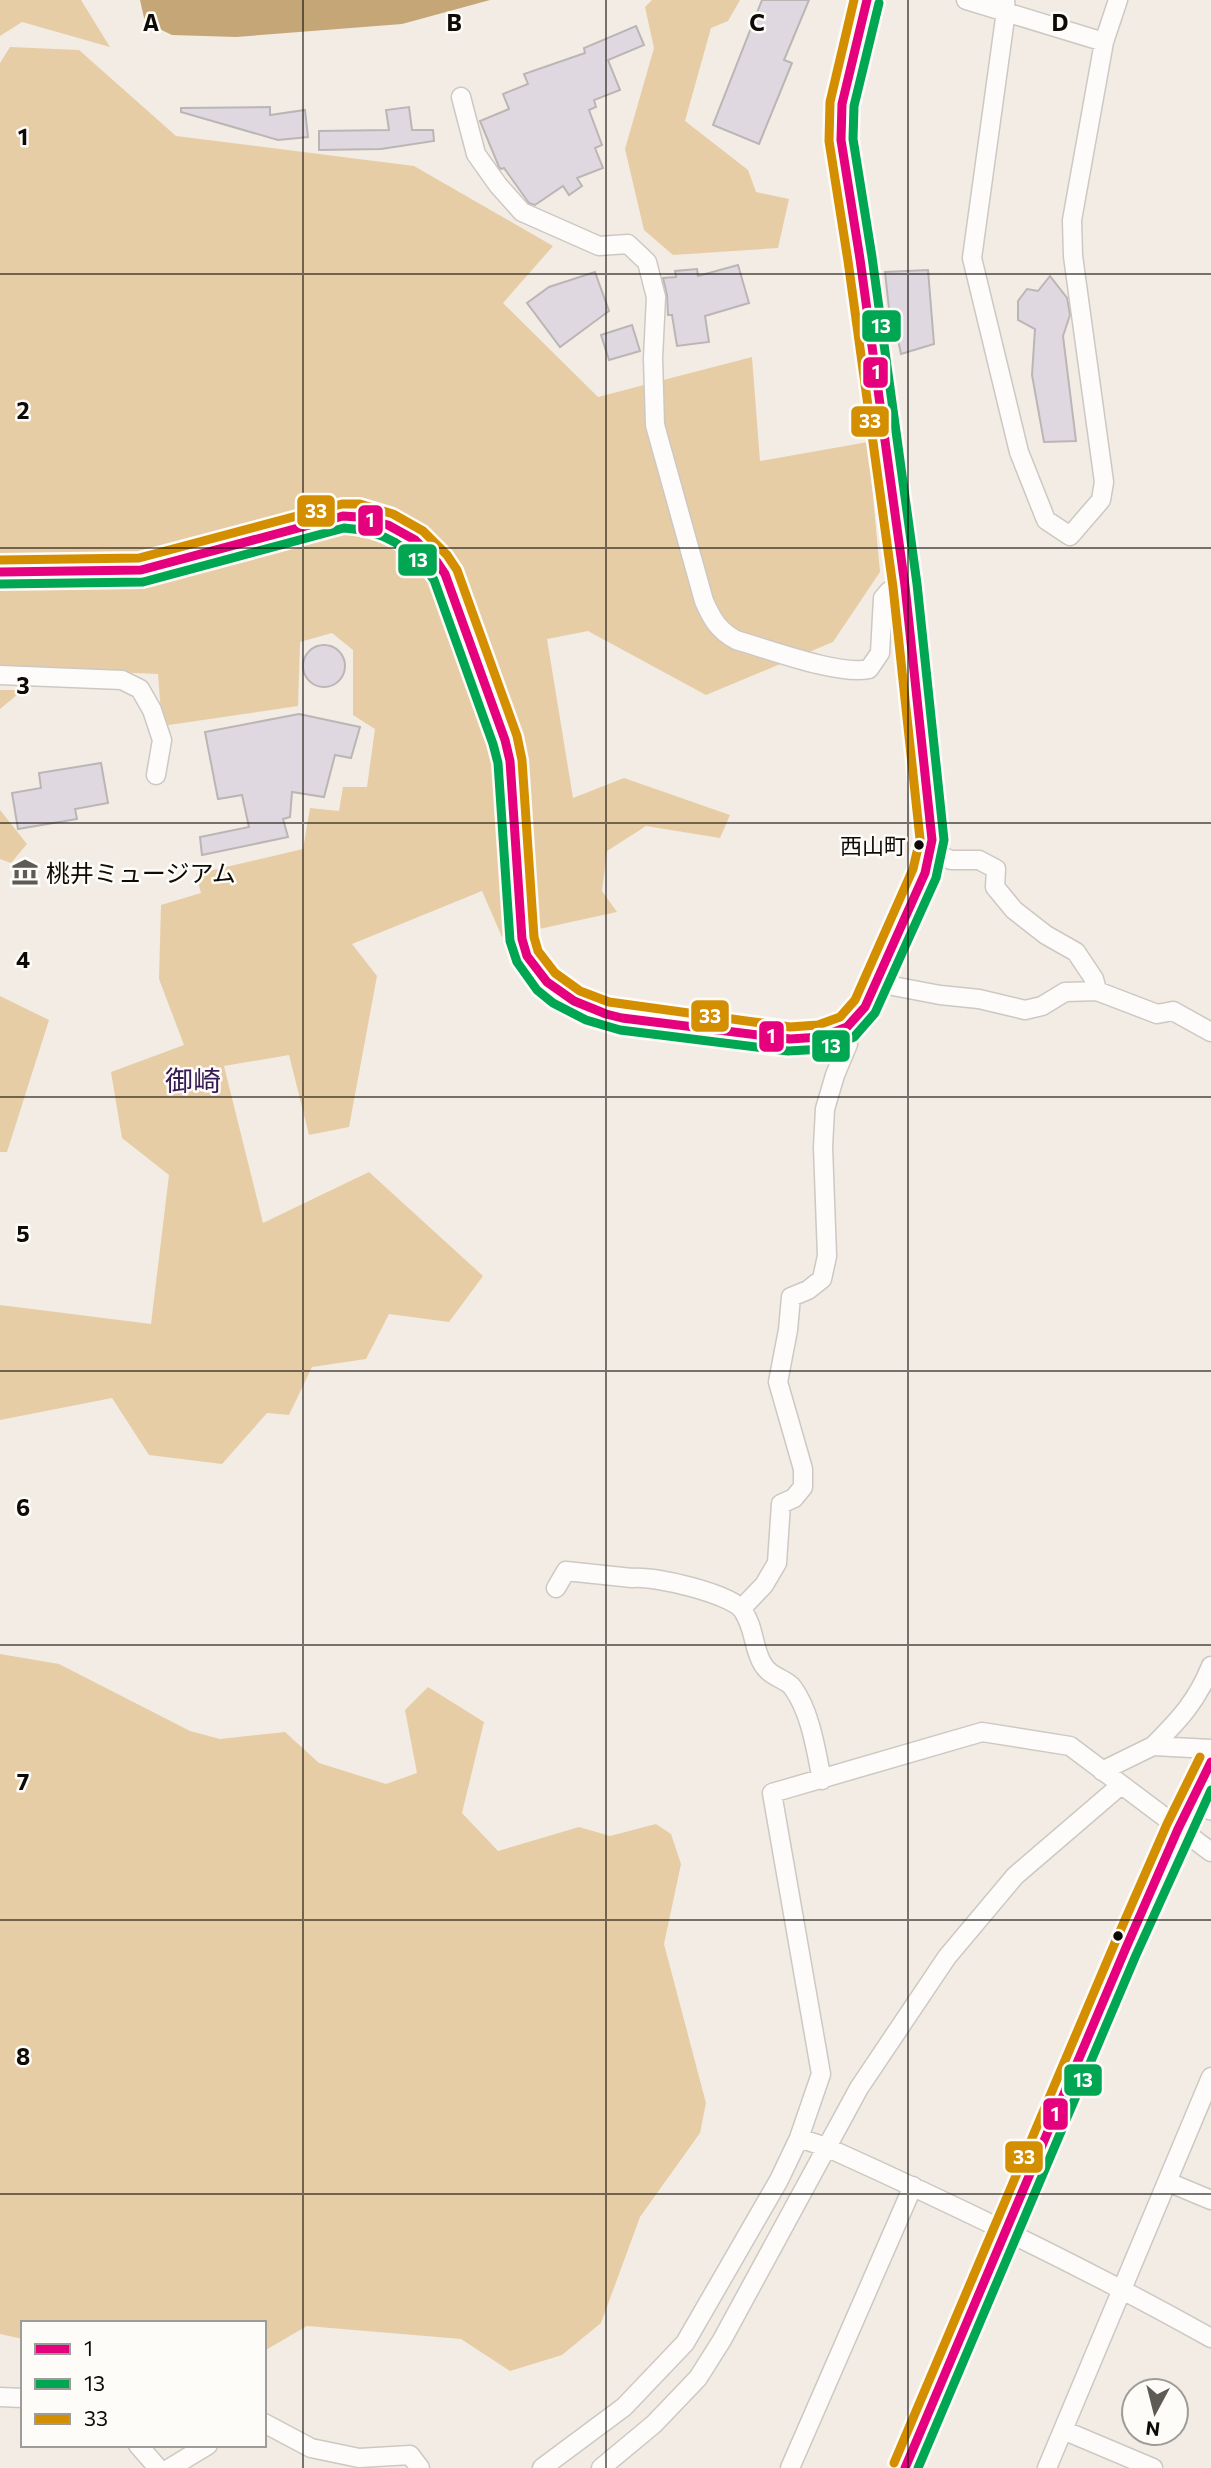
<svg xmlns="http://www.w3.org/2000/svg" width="1211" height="2468" font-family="Commissioner,'Noto Sans JP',sans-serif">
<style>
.forest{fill:#e7cda5}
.water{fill:#c5a676}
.building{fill:#e0d8e1;stroke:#bab6b5;stroke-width:2}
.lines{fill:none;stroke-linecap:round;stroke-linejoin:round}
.street-casing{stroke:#cdc8c2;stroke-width:21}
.secondary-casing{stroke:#cdc8c2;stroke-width:26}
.street{stroke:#fdfcfb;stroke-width:18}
.secondary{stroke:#fdfcfb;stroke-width:23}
.bus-1-casing{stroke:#fefcf9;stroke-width:14}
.bus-2-casing{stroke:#fefcf9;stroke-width:14}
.bus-3-casing{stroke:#fefcf9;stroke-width:14}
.bus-1{stroke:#e5007d;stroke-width:9}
.bus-2{stroke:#00a651;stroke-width:9}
.bus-3{stroke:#d48f01;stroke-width:9}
.grid{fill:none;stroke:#0e0b06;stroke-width:2;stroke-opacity:0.55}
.bus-dot{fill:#0e0b06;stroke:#fefcf9;stroke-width:2.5}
.labels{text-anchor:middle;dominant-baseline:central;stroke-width:5;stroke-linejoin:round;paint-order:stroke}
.bus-label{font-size:22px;fill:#0e0b06;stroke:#fefcf9;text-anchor:end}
.poi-label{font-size:24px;fill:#0e0b06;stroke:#fefcf9;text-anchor:start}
.quarter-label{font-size:28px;fill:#351a53;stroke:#fefcf9}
.grid-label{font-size:23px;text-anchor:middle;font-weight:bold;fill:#0e0b06;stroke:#fefcf9;stroke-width:5;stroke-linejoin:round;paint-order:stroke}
.line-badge{stroke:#fefcf9;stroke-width:2.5}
.badge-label{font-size:19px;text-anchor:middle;font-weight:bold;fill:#fff}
</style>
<rect width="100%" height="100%" fill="#f2ece4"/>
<path class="forest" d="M0 0H81L110 47 22 22 0 36Z
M652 0H740L728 21 711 28 685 121 748 170 756 192 789 199 778 248 673 255 644 230 625 149 654 48 645 7Z
M10 47 79 50 176 136 414 166 553 246 503 303 598 397 752 357 760 461 868 442 880 572 833 642 706 695 588 631 547 639 573 798 624 778 730 815 720 838 646 826 607 851 602 891 617 912 502 937 482 891 352 944 377 976 349 1127 309 1135 289 1055 224 1066 263 1223 369 1172 483 1276 449 1322 389 1314 366 1359 312 1367 289 1415 267 1413 222 1464 149 1455 112 1398 0 1420V1305L151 1324 169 1175 122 1138 111 1072 184 1045 159 979 161 905 201 893 196 874 303 849 310 808 339 811 343 787H367L375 729 353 715V650L332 633 300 642 298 706 162 726 158 674 0 667V63Z
M0 690H23L0 709Z
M0 810 27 844 11 863 0 859Z
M0 996 49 1020 7 1152H0Z
M0 1654 59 1664 190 1731 220 1739 285 1732 319 1763 386 1784 417 1773 405 1710 428 1687 484 1722 462 1813 498 1851 579 1827 610 1836 656 1824 671 1834 681 1864 664 1944 706 2103 700 2133 640 2217 601 2323 562 2355 510 2371 461 2339 307 2326 264 2351V2323H23V2339L0 2334Z"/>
<path class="water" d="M140 0H490L402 24 236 37 172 35 145 22Z"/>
<path class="building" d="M762 0H809L784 60 792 63 759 144 713 125Z
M636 26 644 45 608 60 620 90 594 100 596 107 589 110 602 145 595 148 603 168 577 178 582 186 569 195 563 186 535 205 529 203 504 168 501 169 499 167 480 121 509 109 503 94 528 84 524 74 585 53 584 48Z
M270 107V115L305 110 308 137 278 140 181 112V108Z
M409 107 412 130H433L434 141 381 149 319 150V131L389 130 386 110Z
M738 265 749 303 705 316 709 342 677 346 672 315H668L667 295 663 278 676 277 675 271 697 269 698 276Z
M928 270 934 344 901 354 895 325 890 318 885 272Z
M595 272 609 311 560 347 527 303 549 287Z
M1050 276 1067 298 1070 315 1063 336 1076 441 1044 442 1032 375 1035 329 1018 320V301L1027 289 1038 291Z
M632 325 640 351 609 360 601 335Z
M303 666a21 21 0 1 1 42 0a21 21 0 1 1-42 0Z
M299 714 360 727 351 758 335 755 324 797 292 792 290 817 283 819 288 837 202 855 200 837 249 827 242 795 218 799 205 732Z
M101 763 108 803 75 809 77 819 18 829 12 793 41 788 39 773Z"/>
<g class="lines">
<g class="street-casing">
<path id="street" d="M966 0 1104 42
M1005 0 1006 11 972 258 1019 452 1046 520 1070 536 1101 500 1104 482 1073 256 1072 220 1104 42 1118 0
M461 97 476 154 498 185 522 212 599 246 628 244 647 262 656 297 653 358 655 425 704 601C712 619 718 630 736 640 768 649 839 676 869 669L880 653 883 598 889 591 905 586
M0 572 141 570 343 516C383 514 426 540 445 574L505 740 510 761 522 939C531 986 580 1009 622 1018L790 1039 821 1037 847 1027 865 1007 877 983 925 873 932 840 905 586 860 259 841 140 842 104 867 0
M0 675 122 680 140 689 152 710 162 740 156 775
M931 851 951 860H979L996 869 995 887 1014 910 1046 935 1076 952 1094 979 1097 991
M877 983 940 995 979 999 1025 1010 1042 1006 1065 992 1097 991 1157 1014 1173 1011 1211 1032
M556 1588 566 1571 632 1578C652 1575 733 1594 743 1611 754 1627 753 1645 761 1661 769 1678 786 1678 793 1688 811 1713 816 1751 822 1780
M742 1608 764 1585 777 1563 781 1504 794 1498 803 1487V1469L778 1382 788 1330 791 1297 808 1290 822 1279 827 1256 823 1147 825 1109 835 1075 848 1044 847 1027
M1153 1746C1179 1720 1197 1701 1211 1666
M1102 1771 1153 1746 1211 1749
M799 2138 826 2147C957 2206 1086 2268 1211 2338
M1168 2182 1211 2200
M0 2397 23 2398
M264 2423 311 2448 359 2458 410 2455 420 2468
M1063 2430 1153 2468
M138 2445 158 2468
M170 2468 208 2445
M542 2468 624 2407 685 2343 779 2180 799 2138 821 2074 772 1793 982 1732 1070 1746 1211 1852
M601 2468 654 2424 698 2378 722 2340 859 2088 947 1957 1015 1876 1121 1785
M790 2468 913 2186
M1047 2468 1211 2077"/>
</g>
<g class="secondary-casing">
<path id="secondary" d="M1211 1771 1209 1786 1211 1808
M905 2468 1125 1950 1178 1829 1211 1762"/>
</g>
<use href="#street" class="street"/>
<use href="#secondary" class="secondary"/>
<g class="bus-1-casing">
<path id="bus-1" d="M0 572 141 570 343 516 358 517 388 525 415 540 437 562 445 574 505 740 510 761 522 939 527 956 547 982 574 1001 606 1014 622 1018 790 1039 821 1037 847 1027 865 1007 925 873 932 840 905 586 860 259 841 140 842 104 867 0
M905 2468 1125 1950 1178 1829 1211 1762"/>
</g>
<g class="bus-2-casing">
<path id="bus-2" d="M0 584 143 582 344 528C382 530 413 548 434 580L493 744 498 763 510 941 517 962 537 990 553 1003 586 1020 620 1030 788 1051 824 1049 854 1037 875 1013 936 878 944 840 917 584 872 257 853 139 854 106 879 3
M918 2468 1136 1955 1211 1790"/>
</g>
<g class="bus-3-casing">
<path id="bus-3" d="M0 560 139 558 342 504H360L393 514 423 531 447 555 457 570 517 736 522 760 534 937 538 951 555 973 580 991 609 1002 790 1027 818 1025 840 1017 855 1000 913 869 920 839 893 587 848 261 829 141 830 102 854 0
M894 2463 1114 1945 1167 1824 1200 1757"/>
</g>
<use href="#bus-1" class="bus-1"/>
<use href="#bus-2" class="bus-2"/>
<use href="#bus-3" class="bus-3"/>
</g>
<path class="grid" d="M303 0V2468M606 0V2468M908 0V2468M0 274H1211M0 548H1211M0 823H1211M0 1097H1211M0 1371H1211M0 1645H1211M0 1920H1211M0 2194H1211"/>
<defs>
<g id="museum-bare" transform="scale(2.1)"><path d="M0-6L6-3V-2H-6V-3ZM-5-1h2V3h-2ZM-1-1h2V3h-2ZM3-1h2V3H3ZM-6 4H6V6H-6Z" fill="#5e5a54" stroke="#fefcf9" stroke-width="2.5" paint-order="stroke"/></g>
</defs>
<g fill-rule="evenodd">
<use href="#museum-bare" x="25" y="872"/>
</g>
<g class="bus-dot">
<circle cx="919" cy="845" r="6"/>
<circle cx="1118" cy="1936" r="6"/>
</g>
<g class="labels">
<g class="bus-label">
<text x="906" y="845">西山町</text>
</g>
<g class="poi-label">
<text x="46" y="872">桃井ミュージアム</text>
</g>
<g class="quarter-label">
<text x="193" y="1080">御崎</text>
</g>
</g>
<g class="grid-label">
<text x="151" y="31">A</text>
<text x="454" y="31">B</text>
<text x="757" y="31">C</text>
<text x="1060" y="31">D</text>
<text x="23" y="145">1</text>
<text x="23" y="419">2</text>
<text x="23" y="694">3</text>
<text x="23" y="968">4</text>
<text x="23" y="1242">5</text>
<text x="23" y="1516">6</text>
<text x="23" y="1790">7</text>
<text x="23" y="2065">8</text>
</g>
<g class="line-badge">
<rect x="861" y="309" width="41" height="34" rx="7" fill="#00a651"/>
<rect x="862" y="356" width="27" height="33" rx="7" fill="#e5007d"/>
<rect x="850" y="405" width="40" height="33" rx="7" fill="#d48f01"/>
<rect x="296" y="494" width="40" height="34" rx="7" fill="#d48f01"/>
<rect x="357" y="504" width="27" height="33" rx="7" fill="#e5007d"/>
<rect x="397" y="543" width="41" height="34" rx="7" fill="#00a651"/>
<rect x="690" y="999" width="40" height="34" rx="7" fill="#d48f01"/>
<rect x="758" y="1020" width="27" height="33" rx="7" fill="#e5007d"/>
<rect x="811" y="1029" width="40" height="34" rx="7" fill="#00a651"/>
<rect x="1063" y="2063" width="40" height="34" rx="7" fill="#00a651"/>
<rect x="1042" y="2097" width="27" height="34" rx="7" fill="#e5007d"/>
<rect x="1004" y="2140" width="40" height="34" rx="7" fill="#d48f01"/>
</g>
<g class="badge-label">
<text x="881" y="333">13</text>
<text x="876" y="379">1</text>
<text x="870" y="428">33</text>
<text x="316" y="518">33</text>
<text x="370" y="527">1</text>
<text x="418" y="567">13</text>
<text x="710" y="1023">33</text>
<text x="771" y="1043">1</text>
<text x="831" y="1053">13</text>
<text x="1083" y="2087">13</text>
<text x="1055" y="2121">1</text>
<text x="1024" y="2164">33</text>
</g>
<rect x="21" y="2321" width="245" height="126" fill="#fefcf9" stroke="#9e9c98" stroke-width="2"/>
<rect x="35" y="2344" width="35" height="10" fill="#e5007d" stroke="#9e9c98" stroke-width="2"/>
<text x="84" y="2356" font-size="21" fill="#0e0b06">1</text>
<rect x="35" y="2379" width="35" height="10" fill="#00a651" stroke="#9e9c98" stroke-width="2"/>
<text x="84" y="2391" font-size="21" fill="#0e0b06">13</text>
<rect x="35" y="2414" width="35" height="10" fill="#d48f01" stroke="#9e9c98" stroke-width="2"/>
<text x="84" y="2426" font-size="21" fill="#0e0b06">33</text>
<g transform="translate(1155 2412) rotate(187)"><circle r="33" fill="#fefcf9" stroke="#9e9c98" stroke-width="2"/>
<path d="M0-5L12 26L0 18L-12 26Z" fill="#5e5a54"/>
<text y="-10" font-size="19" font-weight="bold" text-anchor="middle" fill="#0e0b06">N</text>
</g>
</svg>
